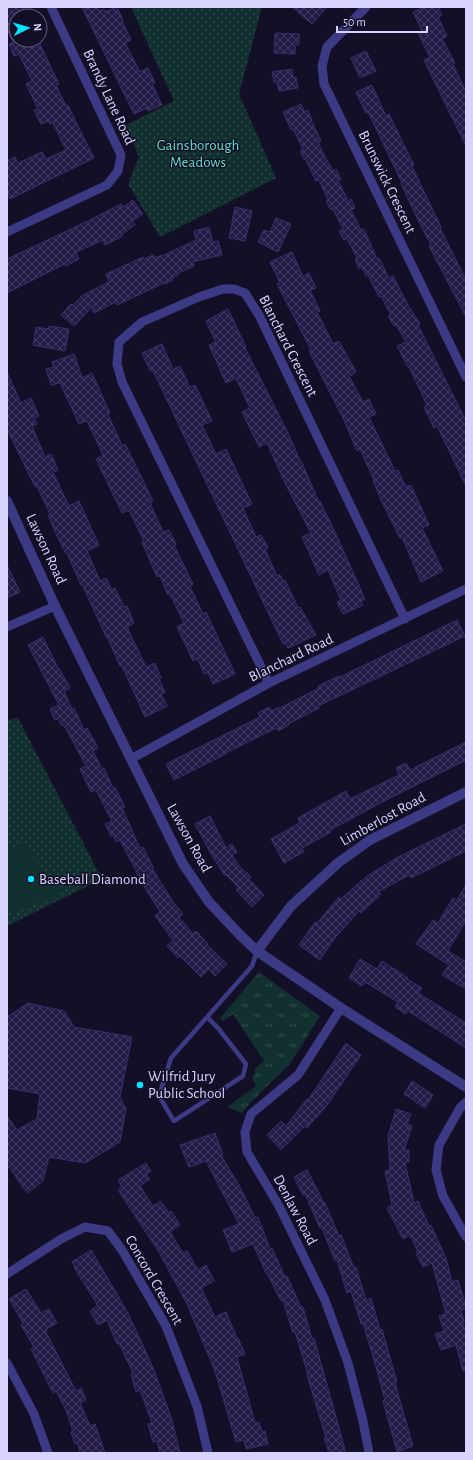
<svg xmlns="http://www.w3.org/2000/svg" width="473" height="1460" font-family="'Alegreya Sans',sans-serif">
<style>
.grass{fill:url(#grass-tufts)}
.park{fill:url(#park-dots)}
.garden{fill:#12302f}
.building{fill:url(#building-cross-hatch);stroke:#3b2d73}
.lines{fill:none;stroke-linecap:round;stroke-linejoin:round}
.service{stroke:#3d3a85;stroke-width:4.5}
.minor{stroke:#3d3a85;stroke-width:9}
.tertiary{stroke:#3d3a85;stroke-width:10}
.poi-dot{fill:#00e5ff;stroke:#130f26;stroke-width:1.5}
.labels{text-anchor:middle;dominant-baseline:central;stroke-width:3;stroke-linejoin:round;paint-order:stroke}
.street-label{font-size:15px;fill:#d9d4ff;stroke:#130f26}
.park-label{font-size:15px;fill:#5fe0c0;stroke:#130f26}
.poi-label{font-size:15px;fill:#d9d4ff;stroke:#130f26;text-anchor:start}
</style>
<defs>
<pattern id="grass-tufts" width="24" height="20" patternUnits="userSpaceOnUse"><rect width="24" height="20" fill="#12302f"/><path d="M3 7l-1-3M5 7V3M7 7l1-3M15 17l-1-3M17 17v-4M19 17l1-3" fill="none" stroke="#344d4e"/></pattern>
<pattern id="park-dots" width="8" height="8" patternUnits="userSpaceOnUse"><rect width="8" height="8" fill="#12302f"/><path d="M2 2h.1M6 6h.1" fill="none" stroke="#344d4e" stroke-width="1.8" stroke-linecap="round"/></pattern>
<pattern id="building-cross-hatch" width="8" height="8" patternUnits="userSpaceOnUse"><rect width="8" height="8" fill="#241b47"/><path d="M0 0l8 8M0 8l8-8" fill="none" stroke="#433b63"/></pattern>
</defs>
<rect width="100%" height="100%" fill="#130f26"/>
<path class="grass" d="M259 972 320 1016 290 1064 250 1103 242 1113 227 1107 256 1086 252 1077 255 1074V1068L264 1061 233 1014 223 1021 220 1018Z"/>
<path class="park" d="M131 7H262L239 94 276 178 160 237 128 184 139 157 126 125 174 101Z
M18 718 102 879 7 926V720Z"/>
<path class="garden" d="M20 845H26L47 876 62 883 59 898 47 899 8 914 7 849Z"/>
<path class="building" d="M7 7H22L26 16H16V40H38L59 84 56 85 66 106 68 105 74 118 94 158 10 199 7 193V161L15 157 18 163 42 152 46 159 66 150 53 123 50 124 49 121 41 124 34 110 38 109 26 84 32 81 19 54 14 56 9 44 13 42 7 30Z
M82 7H97L99 11 104 9 105 12 117 7 123 20 122 21 131 40 125 43 140 72 148 68 155 83 152 84 162 105 148 111 147 108 134 114Z
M292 7H327L312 24Z
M424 7H438L442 15 438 17 447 36 442 39 455 63 453 64 466 92V146L424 60 430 57 418 33 422 31 413 12Z
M275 33 299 34V45H295V54L274 53Z
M366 51 376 71 360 78 351 58Z
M292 69 293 78 296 77 298 88 279 91 277 82H274L272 72Z
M372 85 386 116 389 114 404 145 414 165 412 166 441 227 440 228 466 280V317L429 246 431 245 415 214 401 183H402L368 112 366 113 356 92Z
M301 104 305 112 308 110 312 120H311L321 141 318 143 328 163H329L333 171 336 169 341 179 338 180 348 201 351 199 355 208 351 210 361 230 364 229 377 259 379 258 389 278 393 276 408 305 420 324 418 325 466 421V486L437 426 434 428 424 407 427 405 409 367H408L397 346 406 342 396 325 394 326 388 316 391 315 381 296 379 297 368 275 366 276 362 267 359 269 355 259 357 258 347 239 344 240 339 231 343 229 333 209 331 210 326 201 328 200 319 180 316 181 305 158 304 159 300 151 303 149 293 129 291 130 283 112Z
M133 200 143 214 132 221 135 225 122 234 123 236 105 245 103 240 76 252 79 259 66 266 65 264 7 293V259L88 221 121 204 123 207Z
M235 207 252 211 245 241 229 238Z
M276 218 291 224 278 252 258 242 264 230 270 232Z
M209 227 213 242 218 241 222 255 192 262 194 266 178 273V275L172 278 173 280 165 284 164 283 117 305 116 302 94 313 92 307 74 326 61 315 71 304 72 306 83 295 109 282 106 274 143 257 144 259 153 255 155 258 162 255V256L196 240 194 231Z
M292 252 303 276 309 273 316 288 310 290 320 311 317 312 333 344 339 341 356 372 349 376 363 402 369 399 376 414 369 417 395 471 398 470 406 487 411 485 429 525 422 528 443 571 421 582 402 537 400 538 382 502 373 481 374 480 360 449 357 451 344 420 309 351 311 350 277 284 280 283 270 262Z
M228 309 246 347 245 348 289 435 300 461H301L319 502 320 501 335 532 365 599 361 601 363 605 343 614 337 602 341 600 328 570 319 575 302 537 311 533 286 485 267 443 259 447 242 412 250 408 236 378 226 383 209 345 216 342 206 321Z
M49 326 69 329 65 351 33 345 36 327 48 329Z
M162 344 173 369 180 366 190 387 195 385 212 421 202 425 216 454 226 449 252 504 243 508 256 537 261 535 262 537 268 548 265 549 277 576 280 575 283 581 285 580 298 608 300 607 316 635 288 648 285 643 283 644 157 379 152 370 150 371 142 353Z
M74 354 82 378 92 373 110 413 108 414 122 446 125 444 153 501 150 503 163 532 169 530 176 544 174 545 193 584 190 586 203 614 206 612 235 674 213 684 208 673 204 674 199 662 196 659 193 661 177 627 184 623 170 594 168 595 160 576 157 577 142 542 144 541 129 510 122 513 96 459 103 455 87 421 79 424 60 383 51 385 46 369 54 367 52 362Z
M7 372 21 403 31 398 39 416 34 418 37 424 32 426 45 457 51 454 58 470 53 472 69 506 79 501 99 545 87 551 100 581 106 578 112 590 115 588 124 607 127 606 134 623 127 627 146 667 155 663 161 678 159 679 165 692 161 694 167 706 145 717 122 666H120L107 637H106L98 619 82 584 81 585 67 553 66 554 57 536 48 515 50 514 37 486 35 487 7 429Z
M7 565 20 592 7 598Z
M457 620 465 636 318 706 319 708 288 724 289 725 278 731 277 728 268 732 226 753V754L174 780 166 764 260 717 258 713 269 707 271 711 279 707 280 708 319 688 318 686 339 676 340 677Z
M43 637 58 668H59L70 688 64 691 72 709 74 708 84 730 87 728 98 748 93 751 102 769 104 768 113 788 115 787 125 807 122 808 140 848 143 847 153 867 152 868 173 902 183 914 179 917 193 934 196 931 208 944 207 945 227 964 215 976 209 969 201 977 180 956 178 958 167 946 173 940 155 916 160 912 144 886 120 840 116 842 113 835 111 836 105 824 112 821 96 790 91 792 80 769 86 766 64 725 62 726 58 719 55 720 50 709 59 705 28 645Z
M466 742V760L388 799 330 830 331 832 302 848 304 852 284 863 271 839 300 823 298 818 346 791 350 799 399 775 396 768 406 763 410 770Z
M210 816 226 848 232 844 237 852 232 855 239 866 251 877 249 879 264 895 252 907 236 890 239 888 226 875 225 876 210 852 195 824Z
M466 824V851L411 878 409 875 378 892 381 894 361 913 359 911 334 939 320 960 299 945 315 922 317 923 339 897 341 899 367 876 400 856Z
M466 885V920L448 951 466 962V989L442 975 449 965 416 944 433 920 438 923 453 898 457 900Z
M360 959 377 969 382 961 408 978 407 979 422 988 418 993 466 1023V1048L408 1011 406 1014 395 1007 398 1002 365 982 362 986 349 978Z
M28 1003 64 1011 74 1027 132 1037 120 1097 126 1109 120 1142 85 1163 49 1157 43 1181 27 1193 7 1164V1116L17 1130 37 1119 40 1094 7 1088V1017Z
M346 1043 361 1055 328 1104 307 1128 305 1126 281 1150 267 1135 281 1121 286 1126 307 1099 308 1100Z
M412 1081 433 1095 425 1108 404 1094Z
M396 1109 411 1114 407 1124 412 1126 404 1151 409 1150V1162H405L414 1203 418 1201 429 1226 431 1225 446 1258 452 1282 458 1280 466 1307V1309L461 1310 464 1321H462L466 1333V1370L463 1371 456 1345 441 1350 435 1334 444 1331 439 1316 446 1314 432 1263 423 1267 416 1253 418 1252 410 1235 403 1239 387 1208 392 1205 385 1171 390 1170 388 1136Z
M215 1133 223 1155H221L241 1189 255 1218 258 1217 270 1249 272 1248 285 1277 287 1276 301 1307H303L312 1339 314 1338 346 1453H329L324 1438H326L307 1375H308L295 1332 293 1333 283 1300 281 1301 267 1273H266L253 1244 232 1252 223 1230 239 1224 206 1161 189 1167 180 1145Z
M146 1163 151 1171 146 1174 150 1179 140 1186 153 1206 161 1201 169 1213 171 1211 180 1225 170 1232 183 1253 187 1251 198 1270 206 1265 214 1281 201 1288 215 1317 226 1312 237 1338H238L245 1354 237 1357 255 1423 259 1422 262 1432 265 1431 268 1444 246 1449 244 1440 236 1442 215 1371 187 1304 159 1252 118 1190 122 1187 118 1180Z
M307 1170 324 1203H325L339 1236 341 1235 354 1268 356 1267 366 1300 371 1298 380 1330 382 1329 397 1382 395 1383 413 1446 397 1452 383 1401 385 1400 376 1367 363 1323 361 1324 351 1291 347 1293 337 1260 335 1261 322 1228H320L305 1194 303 1195 294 1177Z
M91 1250 128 1313 154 1370 171 1417 180 1453H160L157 1441 153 1442 148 1424 152 1423 140 1390 136 1392 131 1374 133 1373 119 1343 117 1344 107 1320 98 1325 90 1311 98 1306 74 1267 75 1266 72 1262Z
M26 1289 41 1313 49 1309 57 1323 46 1329 47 1331 46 1332 76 1391 81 1388 86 1400 80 1403 90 1426 95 1424 105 1453H80L78 1443 75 1444 71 1432 73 1431 66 1410 56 1391 53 1393 31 1349 34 1347 21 1325 23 1323 9 1299Z"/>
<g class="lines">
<path class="service" d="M207 1017 218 1028 246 1064 243 1076 174 1121 159 1096 171 1058 252 966 257 951"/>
<path class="minor" d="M366 7 327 47 322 66 324 84 466 377
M7 232 107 185 118 171 121 155 51 7
M7 627 55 606
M269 683 122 382 117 364 119 342 142 322 199 297 223 289H234L245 293 259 315 405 619
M131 759 269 683 466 589
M341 1008 298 1075 251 1114 245 1132 247 1152 279 1206 325 1300 348 1363 363 1421 369 1453
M466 1102 460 1108 439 1145 436 1170 443 1196 466 1237
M7 1274 61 1239 85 1227 108 1231 122 1250 166 1326 197 1406 208 1453
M7 1363 34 1414 48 1453"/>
<path class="tertiary" d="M7 501 55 606 183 864 209 902 240 935 257 951 341 1008 466 1087
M257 951 291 906 338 863 370 840 466 792"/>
</g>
<g class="poi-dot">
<circle cx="31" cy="879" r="4"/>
<circle cx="140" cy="1085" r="4"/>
</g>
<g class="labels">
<g class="street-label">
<text transform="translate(109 97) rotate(65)">Brandy Lane Road</text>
<text transform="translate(387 182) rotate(64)">Brunswick Crescent</text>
<text transform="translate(288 346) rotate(63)">Blanchard Crescent</text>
<text transform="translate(46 549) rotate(65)">Lawson Road</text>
<text transform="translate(291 658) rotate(-26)">Blanchard Road</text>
<text transform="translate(383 819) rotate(-29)">Limberlost Road</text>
<text transform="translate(189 838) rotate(61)">Lawson Road</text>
<text transform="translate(295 1210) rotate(62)">Denlaw Road</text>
<text transform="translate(154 1280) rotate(60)">Concord Crescent</text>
</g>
<g class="park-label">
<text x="198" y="145">Gainsborough<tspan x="198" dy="17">Meadows</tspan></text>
</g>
<g class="poi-label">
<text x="39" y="879">Baseball Diamond</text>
<text x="148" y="1076">Wilfrid Jury<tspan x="148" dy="17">Public School</tspan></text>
</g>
</g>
<rect width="473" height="1460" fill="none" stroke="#d9d4ff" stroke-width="16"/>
<g transform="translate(28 28) rotate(85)"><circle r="19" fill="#130f26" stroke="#625e7d"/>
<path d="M0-3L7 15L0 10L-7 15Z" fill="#00e5ff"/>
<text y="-6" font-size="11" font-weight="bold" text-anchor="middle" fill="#d9d4ff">N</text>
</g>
<path d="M337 26v6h90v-6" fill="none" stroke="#d9d4ff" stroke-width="2"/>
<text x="343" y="26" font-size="12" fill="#d9d4ff" stroke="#130f26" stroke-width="3" paint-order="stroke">50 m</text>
</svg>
